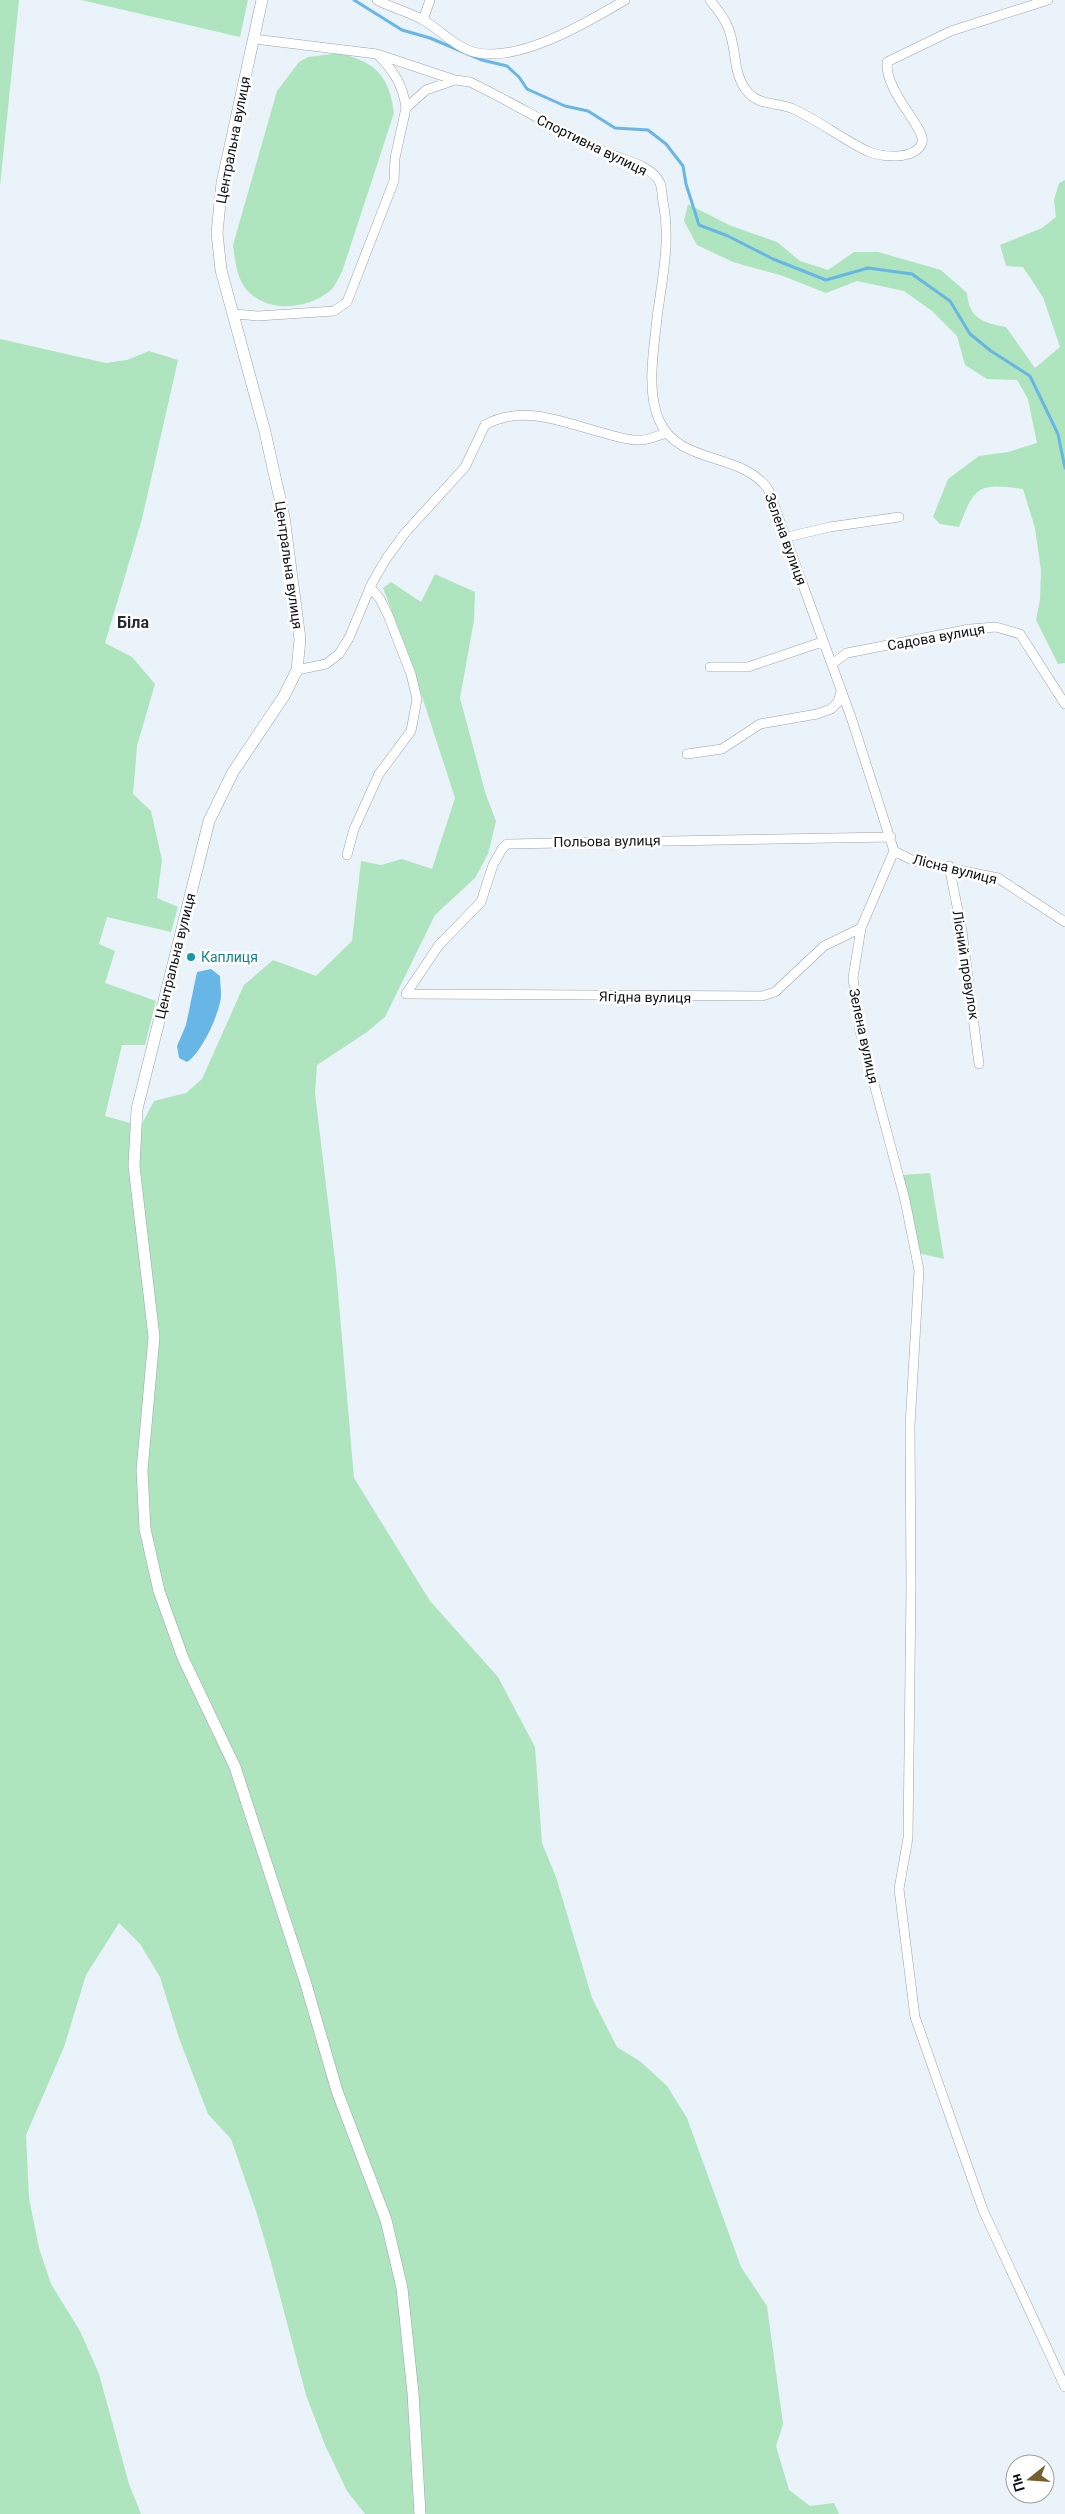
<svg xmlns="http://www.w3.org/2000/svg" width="1065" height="2514" font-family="Roboto,sans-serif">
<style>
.green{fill:#aee5be}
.water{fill:#68b6e6}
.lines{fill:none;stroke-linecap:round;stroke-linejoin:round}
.stream{stroke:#68b6e6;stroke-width:3}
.minor-casing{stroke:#9ba2aa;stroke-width:10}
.secondary-casing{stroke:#9ba2aa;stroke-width:12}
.minor{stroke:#fff;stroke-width:9}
.secondary{stroke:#fff;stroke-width:11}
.culture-dot{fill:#0f9aa8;stroke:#fff;stroke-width:2}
.labels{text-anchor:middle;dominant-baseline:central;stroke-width:5;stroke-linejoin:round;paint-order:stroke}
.street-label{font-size:14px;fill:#0f1215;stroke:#fff}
.culture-label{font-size:14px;fill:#0d838f;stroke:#fff;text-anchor:start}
.quarter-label{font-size:16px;font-weight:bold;fill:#252b31;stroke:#fff}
</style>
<rect width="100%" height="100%" fill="#eaf2fa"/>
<path class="green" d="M0 0H19L0 186Z
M81 0H248L240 37Z
M340 53C376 63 389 75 394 113L342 272C338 278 335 287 330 291 309 308 273 313 251 294 237 283 235 261 233 245L277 91 299 62 308 57Z
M1065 180V663L1058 664 1036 620 1040 600 1041 570 1035 528 1023 489C979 483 975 485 959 527L940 524 933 517 948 479 979 456 1008 452 1037 443 1028 399 1017 380 987 379 965 365 957 336 932 311 904 291 857 281 826 293 783 276 733 262 697 245 684 221 688 204 729 225 777 242 800 261 828 270 854 252H878L941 270 967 293C969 319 984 323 1006 327L1035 368 1060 347 1043 297 1023 267 1006 266 1000 245 1042 228 1056 217 1054 200 1059 183Z
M0 339 106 363 127 360 149 351 178 360 142 519 105 643 132 657 155 684 137 746 133 794 151 811 162 860 157 898 178 907 171 932 107 917 99 944 115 951 105 983 156 1001 145 1045H122L105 1116 141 1126 154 1101 186 1093 202 1079 244 985 273 960 316 976 352 941 361 861 381 865 402 859 432 869 455 798 408 653 383 588 391 582 421 602 435 574 475 592 474 620 460 698 486 795 496 821 488 854 475 878 435 915 385 1017 367 1032 317 1065 315 1093 336 1269 354 1478 430 1601 498 1677 535 1747 542 1843 556 1877 592 1998 617 2047 641 2062 667 2086 687 2118 741 2267 767 2306 783 2424 776 2446 789 2490 810 2506 834 2503 839 2514H365L347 2491 325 2445 306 2395 271 2262 256 2211 231 2139 208 2114 179 2038 160 1977 140 1944 119 1923 86 1975 64 2047 26 2135 29 2198 39 2248 51 2284 80 2331 99 2374 129 2484 141 2514H0Z
M930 1173 944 1259 918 1253 902 1175Z"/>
<path class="water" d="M211 969 220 976C220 982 221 989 221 996 220 1013 201 1054 187 1062L179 1058 177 1046 186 1025 197 972Z"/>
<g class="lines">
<path class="stream" d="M354 0 402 30 430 38 482 60 507 66 519 77 527 89 565 106 588 111 615 128 648 130 666 144 683 166 686 184 699 225 728 236 773 259 826 280 868 268 912 274 950 301 970 334 991 351 1030 376 1058 434 1065 468"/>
<g class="minor-casing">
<path id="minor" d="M377 0C392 8 409 12 423 20 439 29 451 43 468 50 512 68 588 22 625 0
M710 0C716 8 723 16 727 25 737 45 732 72 746 90 758 106 775 102 791 108 817 119 840 138 867 151 881 157 914 161 922 143 927 129 885 93 887 62L951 31 1048 0
M423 20 430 0
M254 39 377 54 455 80 470 82C518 105 563 134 612 155 628 161 652 166 660 183 662 188 662 196 663 202 671 241 662 279 657 318 654 349 646 390 659 420 678 465 742 452 768 489L852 720 894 851 861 928 853 978 860 1031 905 1200 919 1270 910 1426 911 1587 908 1838 899 1889 915 2017 983 2210 1065 2387
M378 55C394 71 403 85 406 108
M234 314 258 316 334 311 347 302 394 181 395 158 406 108 426 90 455 80
M787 537 830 527 899 517
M832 664 847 653 970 629 996 627 1020 634 1065 704
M710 667H748L822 642
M297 670 326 664 339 654 349 638 372 583 386 559 405 533 465 467 485 425C524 403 567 424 607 434 618 437 630 441 641 440 649 440 659 435 667 433
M687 754 722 749 760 724 817 714 831 709 838 702 841 691
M894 851 914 861 998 878 1065 922
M347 855 354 829 379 774 411 731 417 699 411 674 388 615 380 599 370 587
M949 866 962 931 979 1064
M406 994 439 945 481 902 493 865 502 849 507 844 891 837
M406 994 762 996 775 992 824 946 861 928"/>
</g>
<g class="secondary-casing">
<path id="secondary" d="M262 0 222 183 217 233 221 270 265 432 284 517 300 639 297 670 284 696 233 772 209 821 137 1109 134 1166 154 1337 142 1470 145 1529 159 1591 183 1658 235 1767 305 1981 337 2091 386 2220 402 2288 413 2393 420 2514"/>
</g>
<use href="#minor" class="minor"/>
<use href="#secondary" class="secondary"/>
</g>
<circle class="culture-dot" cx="191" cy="957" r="5"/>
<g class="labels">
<g class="street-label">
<text transform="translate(233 140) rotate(-79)">Центральна вулиця</text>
<text transform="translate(592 145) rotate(26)">Спортивна вулиця</text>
<text transform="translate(786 539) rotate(70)">Зелена вулиця</text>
<text transform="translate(289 565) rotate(82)">Центральна вулиця</text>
<text transform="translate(936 637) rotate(-10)">Садова вулиця</text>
<text transform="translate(607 841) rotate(-1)">Польова вулиця</text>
<text transform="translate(955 869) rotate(14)">Лісна вулиця</text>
<text transform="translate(175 956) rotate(-76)">Центральна вулиця</text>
<text transform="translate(966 965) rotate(81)">Лісний провулок</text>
<text transform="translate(645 997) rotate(1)">Ягідна вулиця</text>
<text transform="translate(864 1036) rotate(78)">Зелена вулиця</text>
</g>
<g class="culture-label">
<text x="201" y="957">Каплиця</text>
</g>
<g class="quarter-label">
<text x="133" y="622">Біла</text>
</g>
</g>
<g transform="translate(1030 2479) rotate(253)"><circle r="24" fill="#ffffff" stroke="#9fa0a1"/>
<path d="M0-4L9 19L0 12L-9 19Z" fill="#766030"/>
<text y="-8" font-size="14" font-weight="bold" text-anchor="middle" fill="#0f1215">Пн</text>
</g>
</svg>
